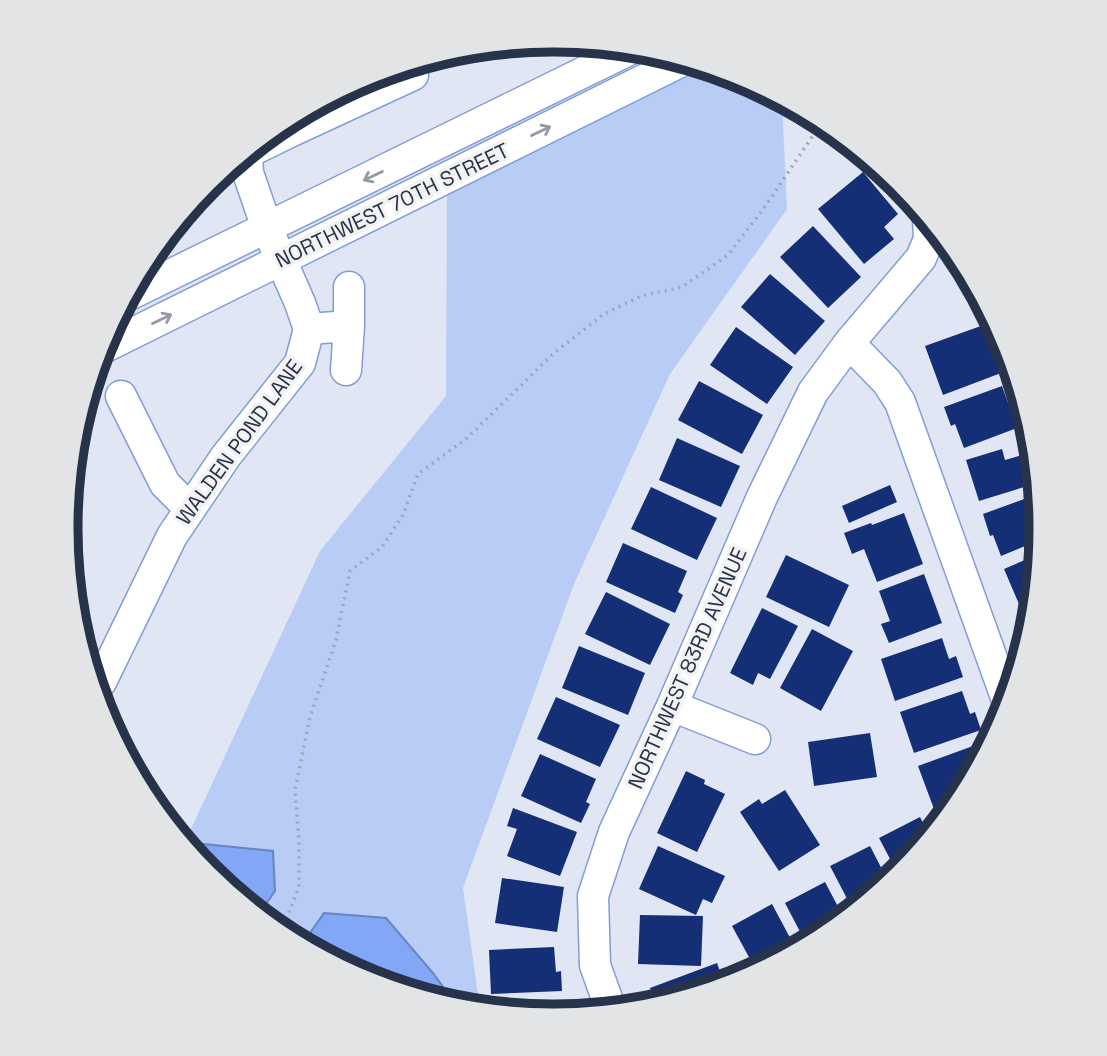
<svg xmlns="http://www.w3.org/2000/svg" width="1107" height="1056" font-family="'Space Grotesk',sans-serif">
<style>
.green{fill:#b8ccf5}
.water{fill:#82a7f7;stroke:#6784c3;stroke-width:2}
.building{fill:#142f75}
.lines{fill:none;stroke-linecap:round;stroke-linejoin:round}
.minor-casing{stroke:#829dd8;stroke-width:33}
.path{stroke:#9ea7b7;stroke-width:3.5;stroke-dasharray:2 5;stroke-linecap:butt}
.minor{stroke:#fff;stroke-width:30}
.oneway{stroke:#9399a5}
.labels{text-anchor:middle;dominant-baseline:central;stroke-width:7;stroke-linejoin:round;paint-order:stroke}
.street-label{font-size:21px;fill:#27334b;stroke:#f3f3f3}
.rim{fill:none;stroke:#27334b;stroke-width:9}
</style>
<rect width="100%" height="100%" fill="#e0e6f3"/>
<path class="green" d="M704 66 741 78 782 100 787 209 670 374 574 584 463 888 480 1009 458 1006 366 978 282 933 208 873 185 842 320 551 446 396 447 195Z"/>
<path class="water" d="M183 842 273 851 275 891 259 914 208 873Z
M324 913 386 918 433 973 457 1006 366 978 305 946 303 943Z"/>
<path class="building" d="M863 172 898 214 884 227 894 239 864 264 818 209Z
M813 226 861 277 828 308 780 257Z
M770 274 825 321 795 355 741 307Z
M992 322 1009 370 943 395 925 346Z
M736 327 793 367 767 404 710 365Z
M699 381 763 415 742 454 678 420Z
M1002 386 1017 428 964 448 955 424 951 426 944 407Z
M677 438 740 466 721 507 659 480Z
M1002 449 1005 460 1029 453 1036 474 1037 483 979 501 966 460Z
M890 485 897 502 849 523 842 506Z
M651 487 717 518 697 560 631 529Z
M1038 494 1041 528 1040 540 1001 556 993 535 990 536 983 514Z
M904 513 923 564 877 582 864 549 852 554 844 533 871 523 872 525Z
M623 543 687 571 678 592 683 595 675 613 606 582Z
M1039 554 1034 606 1022 611 1004 569Z
M786 555 849 585 829 627 766 597Z
M924 574 942 623 889 643 881 624 890 621 879 591Z
M606 592 670 624 650 665 585 634Z
M762 608 798 626 770 679 758 673 753 685 730 673Z
M812 629 853 651 821 711 780 688Z
M942 638 949 659 956 656 963 677 895 701 881 659Z
M579 646 645 673 628 715 562 688Z
M962 691 970 714 975 712 981 730 914 753 900 712Z
M556 697 620 725 600 767 537 739Z
M870 733 877 777 814 786 808 742Z
M984 742 986 748 959 799 934 809 918 766Z
M540 754 596 779 586 802 590 804 581 823 521 796Z
M686 771 705 780 704 784 725 794 697 852 657 833Z
M785 790 820 845 779 871 740 812 759 799 762 804Z
M513 808 577 832 560 876 507 856 517 829 507 826Z
M920 817 929 835 898 874 879 838Z
M658 846 725 876 712 903 703 899 696 915 639 889Z
M870 846 888 881 853 910 830 866Z
M502 878 564 887 557 932 495 923Z
M825 882 844 918 824 934 806 943 785 903Z
M772 904 796 949 756 970 732 926Z
M640 915 703 916 701 966 638 964Z
M554 947 556 972 561 971 562 991 491 994 489 950Z
M717 963 724 983 656 1004 650 988Z
M563 1004 566 1015 553 1016 531 1014Z"/>
<g class="lines">
<g class="minor-casing">
<path id="minor" d="M292 131 413 75 409 65
M127 296 633 48
M349 326V287
M309 329 349 326 346 370
M849 343 887 382 900 402 1008 703
M101 349 684 60
M121 396 165 484 190 509
M95 687 101 682 172 536 226 456 300 363 309 329 300 303 267 228 248 173 247 153 292 131 286 121
M672 706 755 739
M611 1010 595 965 593 896 614 832 672 706 762 497 813 392 849 343 921 258 929 239 928 219"/>
</g>
<path class="path" d="M281 932 299 887V841L295 790 310 717 336 640 350 571 382 547 403 515 418 474 467 438 554 353 604 314 641 296 682 287 728 255 764 208 814 134 828 126"/>
<use href="#minor" class="minor"/>
</g>
<defs><path id="oneway-shaft" d="M-6 0H5M1.5-3L5.5 0L1.5 3" fill="none" stroke-width="1.6" stroke-linecap="round" stroke-linejoin="round" transform="scale(1.75)"/></defs>
<g class="oneway">
<use href="#oneway-shaft" transform="translate(541 131) rotate(-26)"/>
<use href="#oneway-shaft" transform="translate(373 176) rotate(154)"/>
<use href="#oneway-shaft" transform="translate(162 319) rotate(-26)"/>
</g>
<g class="labels">
<g class="street-label">
<text transform="translate(392 205) rotate(-26)">NORTHWEST 70TH STREET</text>
<text transform="translate(239 442) rotate(-54)">WALDEN POND LANE</text>
<text transform="translate(687 668) rotate(-66)">NORTHWEST 83RD AVENUE</text>
</g>
</g>
<path d="M0 0H1107V1056H0ZM553 52H554A475 475 0 0 1 1029 527V529A475 475 0 0 1 554 1004H553A475 475 0 0 1 78 529V527A475 475 0 0 1 553 52Z" fill="#e3e4e6" fill-rule="evenodd"/>
<path class="rim" d="M553 52H554A475 475 0 0 1 1029 527V529A475 475 0 0 1 554 1004H553A475 475 0 0 1 78 529V527A475 475 0 0 1 553 52Z"/>
</svg>
